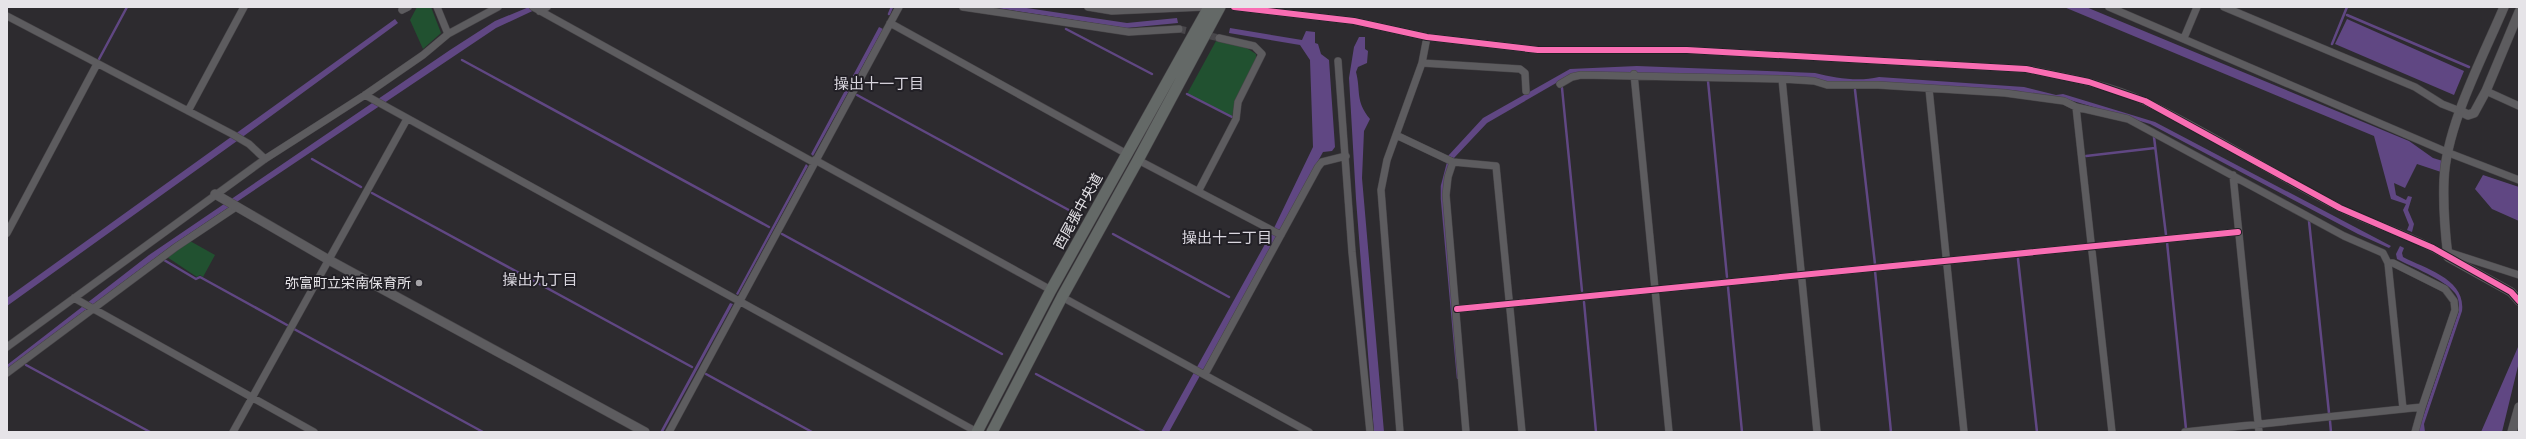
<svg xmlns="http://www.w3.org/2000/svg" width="2526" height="439" font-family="'Roboto Condensed','Noto Sans JP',sans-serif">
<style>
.green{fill:#215130}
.water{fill:#604783}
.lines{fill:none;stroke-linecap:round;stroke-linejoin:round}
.stream{stroke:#604783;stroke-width:2.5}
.minor-tunnel{stroke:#49474b;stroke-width:7;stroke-dasharray:7 3.5;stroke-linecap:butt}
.minor-casing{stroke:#484649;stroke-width:8}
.tertiary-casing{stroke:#484649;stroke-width:10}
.primary-casing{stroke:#484649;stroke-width:12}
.minor{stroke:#5d5c5f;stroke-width:7}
.tertiary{stroke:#5d5c5f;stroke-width:9}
.primary{stroke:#646967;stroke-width:11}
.cycleway-casing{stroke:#222026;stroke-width:8}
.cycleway{stroke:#f96db3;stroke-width:6}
.poi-dot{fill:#a5a3a7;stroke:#222026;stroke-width:1.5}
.labels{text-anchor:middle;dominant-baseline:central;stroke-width:4;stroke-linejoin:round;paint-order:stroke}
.street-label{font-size:14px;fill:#e6e4e8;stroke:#222026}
.poi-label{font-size:14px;fill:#e6e4e8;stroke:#222026;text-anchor:end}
.neighbourhood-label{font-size:15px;fill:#dad7df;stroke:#222026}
</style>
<rect width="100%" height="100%" fill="#2d2b2f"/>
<path class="green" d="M417 7H431L441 33 423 49 410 20Z
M1216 41 1245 47 1256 54V61L1235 100 1232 117 1187 94Z
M190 241 215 255 203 277 200 275 197 277 167 257Z"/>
<path class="water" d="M529 7H541L496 28 174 244 7 369V365L149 255 450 50 495 21Z
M991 7H1020L1127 23 1177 18 1178 23 1126 28Z
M2064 7H2086L2409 141 2433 158 2446 162 2441 172 2417 164 2405 188 2394 183 2396 195 2406 200 2408 196 2412 197 2408 210 2414 224 2412 232 2407 230 2409 225 2403 210 2406 204 2391 199 2374 136Z
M395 19 398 23 237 141 7 306V298Z
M2347 19 2464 71 2454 95 2335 44Z
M879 27 883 29 813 156 811 154Z
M1230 28 1302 40 1306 31 1315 32V43L1318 44 1321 54 1329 60 1335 147 1332 151 1323 152 1169 432H1161L1275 226 1313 147 1310 60 1300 45 1229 33Z
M1359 37H1365V49L1368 51 1367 63 1358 67 1356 72C1361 91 1355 101 1370 119L1364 131 1362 178 1384 432H1374L1356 199 1349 78 1354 47Z
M1637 66 1815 73C1836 78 1858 82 1879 77L2024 87 2056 95 2063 94 2155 122 2391 246 2389 248 2358 234 2150 124 2063 98 2025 94 2020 91 1864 84 1754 76 1586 72 1570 75 1487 123 1454 158 1448 156 1483 118 1570 69Z
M806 164 808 166 738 295 736 294Z
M2483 175 2519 187V221L2492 209 2475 189Z
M2400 246 2404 248 2402 253 2403 257C2426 269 2466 279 2462 311L2424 424 2425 432H2419V429L2459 311C2459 304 2459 298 2455 293 2444 279 2412 267 2397 259L2396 254Z
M730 303 733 304 663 432H660Z
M2518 347 2519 362 2502 432H2481Z"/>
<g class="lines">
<path class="stream" d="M889 14 892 7
M2347 15 2469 67
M1066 29 1152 74
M2332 44 2347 7
M462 60 769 227
M98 61 127 7
M1708 81 1727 277
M1562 88 1582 291
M1855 90 1875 264
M1187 94 1232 117
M857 95 1078 215
M2154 137 2166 235
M2086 156 2155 148
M312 159 361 187
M1448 163 1442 186V199L1458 378
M372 193 692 367
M2309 221 2329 413
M782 234 1002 354
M1113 234 1229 297
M2167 242 2186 429
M2018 259 2037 432
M164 260 196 279 200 277 287 325
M1875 271 1891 432
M1728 287 1742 432
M1584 302 1596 432
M294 329 483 432
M26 365 150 432
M706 374 812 432
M1036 374 1145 432
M2330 421 2331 432"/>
<path class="minor-tunnel" d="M1179 29 1219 38"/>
<g class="minor-casing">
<path id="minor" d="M437 7 448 34
M533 7 813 162
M963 7 1129 32 1179 29
M1088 7 1112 11 1204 7
M1234 7 1354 21 1427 37 1538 50H1687L2026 69C2066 77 2109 84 2146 102 2212 133 2274 175 2340 208 2376 226 2415 236 2448 257
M2109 7 2449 153 2519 180
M2224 7 2415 87 2442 104 2460 111
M402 10 408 7
M539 11 547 7
M7 16 232 134 249 144 265 159
M890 23 1127 154
M2184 38 2197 7
M1338 61 1352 252 1370 432
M1422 63 1520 69 1525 73 1526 91
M1634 74 1669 432
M1782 79 1817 432
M1560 84 1572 77 1581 75 1782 79 1814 81 1827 85H1878L2005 93 2064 101 2076 107 2128 119 2344 236 2383 253 2388 263
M1929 89 1964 432
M2486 91 2519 106
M365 95 977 432
M2076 107 2112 432
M188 111 244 7
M1396 135 1453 162 1496 166 1522 432
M815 160 1051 290
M1138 160 1281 235
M1453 162 1448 177 1446 195 1466 432
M2233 175 2259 432
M1199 190 1236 119 1238 102 1262 54 1254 46 1219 38
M7 233 97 64
M2448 252 2519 275
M1062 297 1309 432
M74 298 314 432
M1457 309 2238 232
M7 347 265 159 365 95 423 55 448 34 498 7
M7 373 176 247 236 207
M1205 374 1318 167 1322 162 1346 156
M2403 409 2388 263H2393L2445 289 2454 301 2455 310 2422 407
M233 432 407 119
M669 432 899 7
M1400 432 1381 190 1387 160 1422 63 1427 37
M2185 432 2422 407 2415 432"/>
</g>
<g class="tertiary-casing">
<path id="tertiary" d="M2504 7C2483 57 2446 126 2444 180 2443 205 2445 232 2448 257L2511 292 2519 301
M2460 111 2468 115 2474 113 2486 91 2519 12
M215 194 329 260 645 432
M2512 432 2519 407"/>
</g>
<g class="primary-casing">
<path id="primary" d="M977 432 1051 290 1209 7
M992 432 1062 297 1138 160 1220 7"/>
</g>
<use href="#minor" class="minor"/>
<use href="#tertiary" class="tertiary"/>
<use href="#primary" class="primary"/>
<g class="cycleway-casing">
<path id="cycleway" d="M1234 7 1354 21 1427 37 1538 50H1687L2026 69 2055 75 2089 82 2145 101 2340 208 2433 248 2511 292 2519 301
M1457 309 2238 232"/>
</g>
<use href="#cycleway" class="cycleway"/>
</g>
<circle class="poi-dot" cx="419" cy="283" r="4"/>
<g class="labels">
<g class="street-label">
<text transform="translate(1078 211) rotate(-61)">西尾張中央道</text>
</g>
<g class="poi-label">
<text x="411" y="283">弥富町立栄南保育所</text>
</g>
<g class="neighbourhood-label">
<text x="879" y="84">操出十一丁目</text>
<text x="1227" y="238">操出十二丁目</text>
<text x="540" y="280">操出九丁目</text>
</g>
</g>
<rect width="2526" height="439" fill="none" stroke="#e6e4e8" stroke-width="16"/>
</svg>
